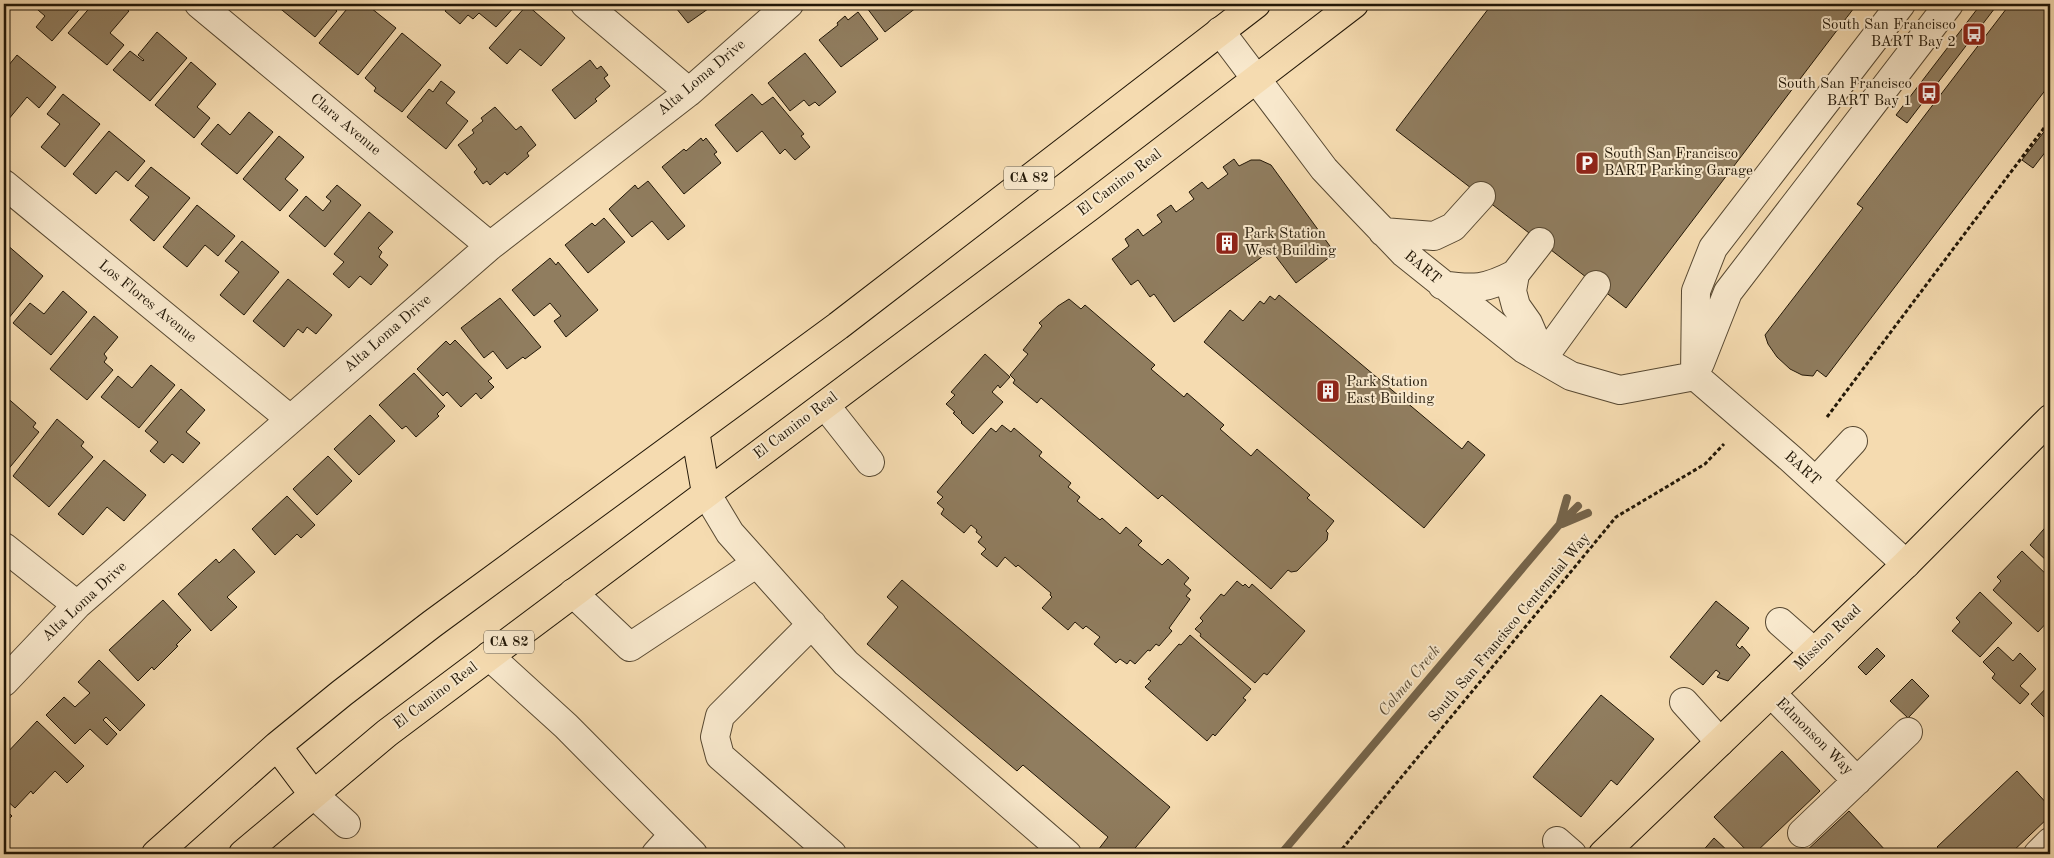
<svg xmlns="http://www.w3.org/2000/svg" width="2054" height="858" font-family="'Old Standard TT',serif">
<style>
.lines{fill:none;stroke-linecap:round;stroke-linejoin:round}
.stream{stroke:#75644a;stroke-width:8}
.building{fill:#907d5f;stroke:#221707}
.minor-casing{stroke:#574831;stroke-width:30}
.major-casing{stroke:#221707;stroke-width:30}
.path{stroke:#221707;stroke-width:3;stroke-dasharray:4 2.5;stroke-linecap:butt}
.minor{stroke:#f8e8cc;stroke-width:28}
.major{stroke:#f5dbb0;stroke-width:28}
.labels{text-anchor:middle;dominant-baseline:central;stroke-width:4;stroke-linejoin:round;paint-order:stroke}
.shield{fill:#f8e8cc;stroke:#625642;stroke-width:1}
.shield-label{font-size:14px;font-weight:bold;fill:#221707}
.poi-label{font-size:15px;fill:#221707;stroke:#f8e8cc;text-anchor:start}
.street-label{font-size:15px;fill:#221707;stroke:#f8e8cc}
.water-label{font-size:16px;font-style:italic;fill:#5a4b34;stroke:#f8e8cc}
</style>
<rect width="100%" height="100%" fill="#f5dbb0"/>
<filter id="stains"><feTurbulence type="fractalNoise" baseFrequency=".004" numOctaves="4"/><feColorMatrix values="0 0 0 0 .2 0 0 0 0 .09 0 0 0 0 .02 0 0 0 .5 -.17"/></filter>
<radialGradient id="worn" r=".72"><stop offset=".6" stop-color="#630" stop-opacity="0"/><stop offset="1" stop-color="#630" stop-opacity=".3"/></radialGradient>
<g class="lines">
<path class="stream" d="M1560 523 1567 498
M1562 524 1588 513
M1281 854 1559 525 1578 506"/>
</g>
<path class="building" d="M31 4H84L52 41 36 27 45 16Z
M93 4H120L129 11 110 33 124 45 107 65 68 33Z
M279 4H329L337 11 315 37 277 6Z
M351 4H366L396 28 358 75 319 43Z
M451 4H517L496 27 479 13 473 19 468 15 460 24 445 11Z
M679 4H715L688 23 676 8Z
M864 4H921L885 32Z
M1492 4H1857L1626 308 1396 130Z
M1981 4H1998L1907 123 1896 115Z
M2010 4H2050V84L1826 377 1817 370 1813 376 1802 375 1790 369 1777 357 1768 344 1765 335 1863 208 1857 204Z
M527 5 565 38 541 66 520 49 507 64 489 48Z
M858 12 878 39 841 67 819 40 838 25 837 23 845 16 848 20Z
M157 32 187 58 150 101 113 70 130 51 143 61 144 60 138 55Z
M402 33 441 65 402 112 374 91 376 88 365 78Z
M4 44 10 50 4 57Z
M805 53 836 92 819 106 815 102 809 106 804 100 790 111 768 83Z
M17 55 56 87 39 108 27 97 8 120 4 116V71Z
M590 60 597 69 601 66 608 75 604 78 610 86 595 99 597 101 575 119 552 90Z
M191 62 216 84 197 107 210 118 194 138 155 105Z
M441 81 455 92 446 103 468 121 446 149 407 117 429 89 433 92Z
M63 94 100 124 65 167 41 147 60 124 47 114Z
M752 94 762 105 773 97 804 134 801 136 810 147 795 160 785 149 780 154 762 131 737 152 715 125Z
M495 107 516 130 521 126 536 145 527 153 529 156 507 175 505 172 490 185 487 181 483 184 474 172 477 169 458 145 474 133 472 130 483 121 481 118Z
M249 112 273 132 237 174 201 144 218 124 230 135Z
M2050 124V146L2033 168 2022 160Z
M109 131 145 161 128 181 116 171 96 194 73 174Z
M279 136 304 157 285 179 298 190 280 211 243 179Z
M701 138 703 141 706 138 717 152 714 154 721 163 684 194 662 167 684 149 686 151Z
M1234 159 1239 166 1251 160H1260L1271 165 1335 253 1296 283 1271 250 1174 322 1154 294 1150 297 1138 280 1131 285 1112 259 1129 246 1125 239 1138 229 1143 236 1162 222 1157 215 1171 205 1176 212 1194 199 1189 192 1202 182 1208 189 1228 174 1223 167Z
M151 167 190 198 154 241 130 220 149 197 135 186Z
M648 181 685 226 668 240 652 221 632 237 609 209 635 185 638 189Z
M337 185 361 205 325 247 289 216 306 196 323 211 331 201 326 197Z
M197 205 235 236 218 256 205 245 187 267 163 247Z
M369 212 393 232 378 248 382 252 379 257 388 265 371 285 360 276 349 288 333 274 344 262 334 254Z
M604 218 625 242 588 273 565 245 592 223 595 226Z
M242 241 279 272 244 315 220 295 239 272 225 261Z
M6 244 43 276 8 319 4 315V247Z
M550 258 556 265 558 262 598 310 566 337 554 321 561 316 550 303 534 316 512 290Z
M288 279 332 315 316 334 307 327 303 333 298 329 284 347 253 321Z
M63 291 87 312 51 355 13 323 30 303 44 314Z
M1279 295 1462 449 1468 441 1485 455 1424 528 1204 342 1230 310 1243 321 1260 301 1264 304 1270 296 1275 300Z
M500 298 541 347 525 359 523 357 507 369 493 351 484 358 461 328Z
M1069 299 1081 309 1085 305 1155 365 1151 369 1184 397 1187 393 1224 425 1220 429 1251 456 1257 449 1310 495 1307 498 1334 521 1326 531 1328 533 1327 540 1297 571 1291 572 1288 570 1271 589 1162 495 1158 499 1041 398 1037 403 1013 383 1015 380 1010 375 1028 354 1023 350 1042 326 1039 323 1058 306Z
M94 316 118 337 104 354 107 358 104 362 113 370 87 400 50 369Z
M455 340 492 378 488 381 494 387 481 399 476 393 461 407 447 392 443 396 417 369 446 341 450 345Z
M985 354 1010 377 1000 388 998 385 992 392 1003 402 973 434 961 423 962 422 953 413 955 412 946 404 955 395 951 392Z
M151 365 175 385 139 428 101 397 118 376 132 388Z
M414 373 445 406 437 414 439 416 416 437 406 426 402 429 379 405Z
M181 389 205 410 186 432 200 443 183 463 172 454 164 463 150 451 158 442 145 431Z
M4 395 36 423 33 427 39 432 6 472 4 470Z
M370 415 395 441 359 475 334 449Z
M57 419 84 442 81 446 93 457 49 507 13 476Z
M1002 425 1011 432 1014 428 1042 452 1039 456 1071 483 1068 487 1080 497 1077 501 1100 520 1102 518 1120 534 1126 527 1142 541 1138 545 1162 565 1168 559 1189 578 1184 584 1191 590 1186 596 1190 599 1169 628 1172 631 1159 646 1156 644 1150 651 1148 650 1135 664 1130 660 1127 664 1120 659 1116 663 1094 644 1100 637 1086 626 1083 629 1075 622 1068 630 1042 608 1052 597 1050 595 1051 593 1018 565 1016 567 1005 557 997 567 981 554 986 549 978 542 982 537 976 532 977 530 971 525 964 533 941 514 944 509 937 503 943 497 937 492 991 428 996 432Z
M328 456 352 481 317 515 293 489Z
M104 460 146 495 124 521 107 507 83 535 58 514Z
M287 496 315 525 301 538 297 534 275 555 252 529Z
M2050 522V564L2030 545Z
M234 549 255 572 227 597 237 607 211 631 178 594 216 559 219 563Z
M2022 551 2050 578V619L2038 632 1993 590 2001 581 1997 577Z
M902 580 1170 807 1130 854H1103L1098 850 1108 837 1023 765 1017 771 867 644 898 607 887 597Z
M1237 581 1243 586 1245 584 1249 588 1252 584 1305 631 1267 675 1264 673 1255 683 1200 636 1201 634 1195 629 1203 621 1200 618 1221 594 1224 596Z
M1980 592 2012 623 1980 657 1952 631 1960 622 1956 618Z
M163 600 191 630 176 645 178 646 154 670 152 667 138 681 109 650Z
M1716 601 1749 628 1736 645 1740 649 1742 646 1750 655 1728 681 1717 677 1720 673 1716 670 1703 685 1670 657Z
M1190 635 1251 689 1243 698 1246 700 1215 736 1213 734 1207 741 1145 687 1151 681 1148 679 1179 644 1181 645Z
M1998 647 2013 661 2020 653 2036 669 2020 686 2029 694 2020 704 1992 678 1995 674 1983 662Z
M1877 648 1885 656 1866 675 1858 667Z
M99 660 145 705 120 731 106 717 103 720 117 734 107 745 90 729 75 744 46 715 64 697 75 707 90 693 78 682Z
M1912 679 1929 696 1908 718 1890 701Z
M2050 684V723L2031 704Z
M1601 695 1654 739 1617 785 1611 780 1581 817 1533 777Z
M37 721 84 766 67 783 55 771 33 794 31 791 15 808 4 798V756Z
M1782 751 1820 791 1754 854H1750L1714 817Z
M2017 771 2050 807V816L2010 854H1944L1937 847Z
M4 808 12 816 4 824Z
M1849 811 1887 852 1885 854H1803Z
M1714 838 1731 854H1700Z"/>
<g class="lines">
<g class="minor-casing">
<path id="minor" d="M199 4 490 246
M585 4 689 92
M1901 4 1713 248 1696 291 1695 376 1790 458 1906 564
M1220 31 1324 169 1355 202 1404 253 1524 349 1571 376 1620 390 1695 376
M4 184 290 419
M1383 232 1434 236 1453 227 1481 196
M1540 242 1515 274 1512 291 1516 306 1528 323 1543 358
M1442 285C1474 290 1486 289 1515 274
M1543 358 1596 285
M1700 363 1728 292 1949 4
M825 405 870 462
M1816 481 1853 441
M706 493 730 533 846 663 1067 854
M4 547 77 605
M573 593 630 647 757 563
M1780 622 1814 652
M812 624 720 716 715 737 720 756 832 854
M489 656 566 726 693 854
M4 682 77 605 490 246 689 92 789 4
M1771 693 1857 781
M1684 702 1720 742
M313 794 346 824
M1802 833 1908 732
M1557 841 1572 854
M656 854 673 835
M2038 854 2050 842"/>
</g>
<g class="major-casing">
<path id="major" d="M695 431 706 493
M277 746 313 794
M156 854 277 746 342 693 432 624 838 326 1256 4
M243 854 387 733 1089 207 1354 4
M1603 854 1906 564 2050 419"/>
</g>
<path class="path" d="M1827 417 2050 120
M1338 854 1616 517 1705 464 1724 444"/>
<use href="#minor" class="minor"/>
<use href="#major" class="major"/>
</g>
<defs>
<g id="bus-square" transform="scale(1.25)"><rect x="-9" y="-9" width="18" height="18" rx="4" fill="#8f2418" stroke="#f8e8cc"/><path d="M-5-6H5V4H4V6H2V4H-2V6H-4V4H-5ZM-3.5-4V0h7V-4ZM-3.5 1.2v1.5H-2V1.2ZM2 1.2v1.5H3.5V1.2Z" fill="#fff"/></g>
<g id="parking-square" transform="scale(1.25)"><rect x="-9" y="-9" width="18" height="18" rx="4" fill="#8f2418" stroke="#f8e8cc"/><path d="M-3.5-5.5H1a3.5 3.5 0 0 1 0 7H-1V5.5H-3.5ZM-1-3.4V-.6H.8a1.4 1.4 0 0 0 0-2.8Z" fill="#fff"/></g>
<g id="building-square" transform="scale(1.25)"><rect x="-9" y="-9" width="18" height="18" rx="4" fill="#8f2418" stroke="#f8e8cc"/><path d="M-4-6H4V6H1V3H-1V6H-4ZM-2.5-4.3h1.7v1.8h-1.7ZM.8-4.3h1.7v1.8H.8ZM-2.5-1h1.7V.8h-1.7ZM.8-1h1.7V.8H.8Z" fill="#fff"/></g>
</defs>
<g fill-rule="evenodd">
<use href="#bus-square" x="1974" y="34"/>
<use href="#bus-square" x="1929" y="93"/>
<use href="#parking-square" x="1587" y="163"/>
<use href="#building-square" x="1227" y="243"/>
<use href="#building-square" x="1328" y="391"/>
</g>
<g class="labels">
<g class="shield">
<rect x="1004" y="166.5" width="50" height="23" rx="4"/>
<rect x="484" y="630.5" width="50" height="23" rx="4"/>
</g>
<g class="shield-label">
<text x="1029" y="178">CA 82</text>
<text x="509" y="642">CA 82</text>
</g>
<g class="poi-label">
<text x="1956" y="25" text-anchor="end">South San Francisco<tspan x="1956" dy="17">BART Bay 2</tspan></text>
<text x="1912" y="84" text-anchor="end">South San Francisco<tspan x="1912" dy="17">BART Bay 1</tspan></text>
<text x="1604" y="154">South San Francisco<tspan x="1604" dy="17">BART Parking Garage</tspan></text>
<text x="1244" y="234">Park Station<tspan x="1244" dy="17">West Building</tspan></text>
<text x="1346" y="382">Park Station<tspan x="1346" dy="17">East Building</tspan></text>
</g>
<g class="street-label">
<text transform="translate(702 78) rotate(-40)">Alta Loma Drive</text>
<text transform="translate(345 125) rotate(40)">Clara Avenue</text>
<text transform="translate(1120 183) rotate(-37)">El Camino Real</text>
<text transform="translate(1422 268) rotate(40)">BART</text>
<text transform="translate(147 302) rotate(39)">Los Flores Avenue</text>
<text transform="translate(388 334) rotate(-41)">Alta Loma Drive</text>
<text transform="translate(796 426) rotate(-37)">El Camino Real</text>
<text transform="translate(1802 469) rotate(42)">BART</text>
<text transform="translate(85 602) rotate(-43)">Alta Loma Drive</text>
<text transform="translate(1510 628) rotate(-50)">South San Francisco Centennial Way</text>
<text transform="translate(1828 638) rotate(-44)">Mission Road</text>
<text transform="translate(436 696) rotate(-37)">El Camino Real</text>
<text transform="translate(1814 737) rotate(45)">Edmonson Way</text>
</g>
<g class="water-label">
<text transform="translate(1410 681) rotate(-50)">Colma Creek</text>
</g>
</g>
<rect width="2054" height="858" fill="none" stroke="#f5dbb0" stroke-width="20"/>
<rect x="5" y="5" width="2044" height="848" fill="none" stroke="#221707" stroke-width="2.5"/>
<rect x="10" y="10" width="2034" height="838" fill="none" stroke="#221707"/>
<rect width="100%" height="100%" filter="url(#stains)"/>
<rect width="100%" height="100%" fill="url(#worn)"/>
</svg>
